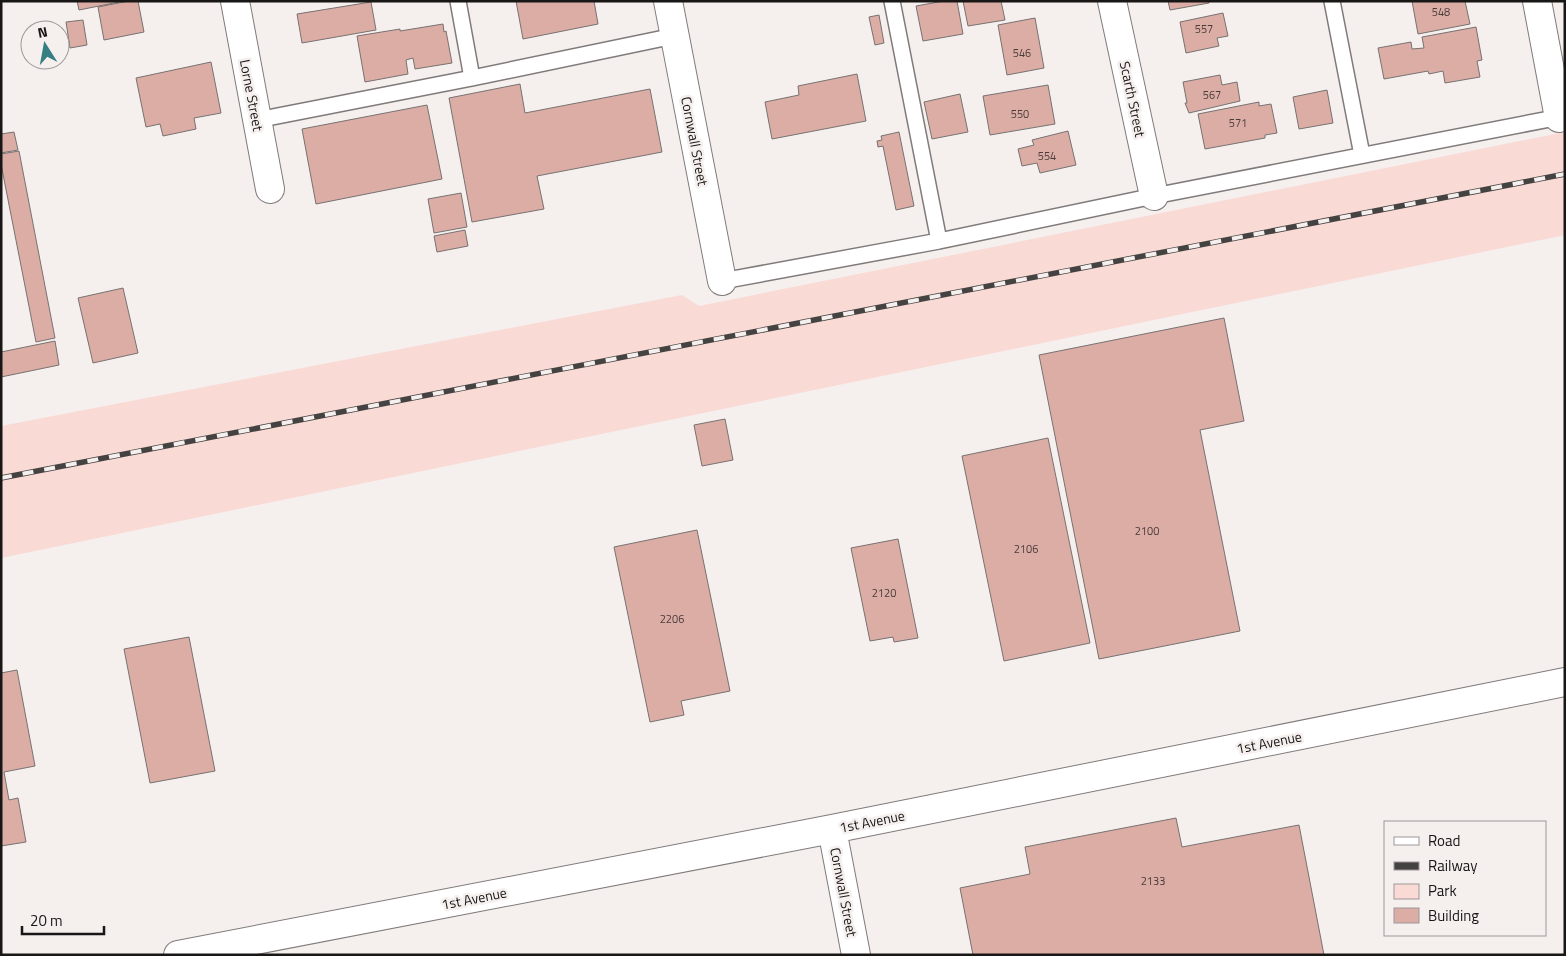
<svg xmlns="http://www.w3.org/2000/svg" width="1566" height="956" font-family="'Titillium Web',sans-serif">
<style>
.green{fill:#f9dad5}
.building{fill:#dbada5;stroke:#777271}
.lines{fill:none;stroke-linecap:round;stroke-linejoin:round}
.service-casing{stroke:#807b7a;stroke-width:18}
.minor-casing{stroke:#807b7a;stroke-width:30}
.service{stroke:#fff;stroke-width:15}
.minor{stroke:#fff;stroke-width:28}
.rail-casing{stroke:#454342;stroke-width:5.5}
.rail{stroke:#f5efee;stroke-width:4;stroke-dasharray:11;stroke-linecap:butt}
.labels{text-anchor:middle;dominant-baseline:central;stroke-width:5;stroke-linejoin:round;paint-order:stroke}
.number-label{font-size:11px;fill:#4a3c3a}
.street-label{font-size:14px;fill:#191716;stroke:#f5efee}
</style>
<rect width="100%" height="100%" fill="#f5efee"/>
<path class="green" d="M1565 132V235L1 558V426L682 295 699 306Z"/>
<path class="building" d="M77 1H124L79 10Z
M129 1H138L144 32 104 40 98 7Z
M516 1H594L598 24 523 39Z
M944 1H957L963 34 923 41 916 6Z
M963 1H1001L1005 20 968 26Z
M1168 1H1209V3L1170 10Z
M1412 1H1465L1470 24 1418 34Z
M371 2 376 30 302 43 297 14Z
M1223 13 1228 36 1217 38 1219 46 1186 53 1180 22Z
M879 15 884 43 875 45 869 17Z
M1035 18 1044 68 1007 75 998 25Z
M83 20 87 45 70 48 66 22Z
M443 24 444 32 446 31 452 63 415 69 413 58 406 60 408 74 365 82 357 36 400 29V31Z
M1476 27 1482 60 1477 61 1480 77 1445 83 1443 71 1429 74 1428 71 1384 79 1378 48 1411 42 1412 49 1424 48 1422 37Z
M211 62 221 113 194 118 196 129 163 136 160 124 146 127 136 78Z
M857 74 866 121 772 139 765 102 799 95 798 86Z
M1220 75 1222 85 1237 82 1240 101 1189 113 1185 103H1187L1183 82Z
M520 84 525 113 650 89 662 152 537 176 544 209 472 222 449 98Z
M1048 85 1055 124 990 135 983 96Z
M1327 90 1333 123 1299 129 1293 97Z
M960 94 968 132 932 139 924 102Z
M1259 102V106L1271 104 1277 133 1265 135V138L1205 149 1198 114Z
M427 105 442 179 316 204 302 129Z
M1068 131 1076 165 1040 173 1037 163 1022 166 1018 149 1034 145 1032 140Z
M14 132 18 150 1 153V134Z
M899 132 914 206 896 210 883 146 878 147 877 141 882 140 881 136Z
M19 151 55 338 36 342 1 164V154Z
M461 193 467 227 434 233 428 199Z
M465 230 468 246 437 252 434 236Z
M123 288 138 353 93 363 78 298Z
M1224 318 1244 421 1200 430 1240 631 1099 659 1039 355Z
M55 341 59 365 1 377V352Z
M725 419 733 460 702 466 694 425Z
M1048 438 1090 643 1004 661 962 456Z
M697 530 730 691 681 701 684 715 650 722 614 547Z
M898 539 918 638 894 642 893 637 870 641 851 548Z
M189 637 215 771 150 783 124 649Z
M17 670 35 766 4 772 9 800 18 798 26 842 1 846V673Z
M1176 818 1182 847 1299 825 1324 955H973L960 888 1030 874 1025 847Z"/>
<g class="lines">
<g class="service-casing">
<path id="service" d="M892 1 939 241
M1332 1 1362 155
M472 78 674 36
M257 120 472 78 458 1
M722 281 939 241 1154 196 1565 116"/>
</g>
<g class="minor-casing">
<path id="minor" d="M235 1 270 189
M668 1 722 281
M1112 1 1154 196
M1537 1 1559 118
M832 829 856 955
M178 955 832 829 1565 682"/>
</g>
<use href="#service" class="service"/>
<use href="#minor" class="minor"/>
<g class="rail-casing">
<path id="rail" d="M1 478 1565 174"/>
</g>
<use href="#rail" class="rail"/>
</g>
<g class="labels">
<g class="number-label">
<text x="1441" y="12">548</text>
<text x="1204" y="29">557</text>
<text x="1022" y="53">546</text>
<text x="1212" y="95">567</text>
<text x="1020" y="114">550</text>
<text x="1238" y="123">571</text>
<text x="1047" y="156">554</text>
<text x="1147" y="531">2100</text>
<text x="1026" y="549">2106</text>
<text x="884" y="593">2120</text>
<text x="672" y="619">2206</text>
<text x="1153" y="881">2133</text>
</g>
<g class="street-label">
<text transform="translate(252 95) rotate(79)">Lorne Street</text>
<text transform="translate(1133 99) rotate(78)">Scarth Street</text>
<text transform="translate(695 141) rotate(79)">Cornwall Street</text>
<text transform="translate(1269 742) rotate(-11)">1st Avenue</text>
<text transform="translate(872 821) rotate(-11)">1st Avenue</text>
<text transform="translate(844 892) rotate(79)">Cornwall Street</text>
<text transform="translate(474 898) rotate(-11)">1st Avenue</text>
</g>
</g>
<rect width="1566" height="956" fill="none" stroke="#191716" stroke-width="5"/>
<rect x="1384" y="821" width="162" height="115" fill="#f5efee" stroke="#9d9998"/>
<rect x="1394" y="837" width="25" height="8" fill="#ffffff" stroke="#9d9998"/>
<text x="1428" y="846" font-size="15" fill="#191716">Road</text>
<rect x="1394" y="862" width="25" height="8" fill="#454342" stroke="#9d9998"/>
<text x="1428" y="871" font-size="15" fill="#191716">Railway</text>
<rect x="1394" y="884" width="25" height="15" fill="#f9dad5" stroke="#9d9998"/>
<text x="1428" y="896" font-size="15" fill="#191716">Park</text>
<rect x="1394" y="908" width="25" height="15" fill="#dbada5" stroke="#9d9998"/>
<text x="1428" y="921" font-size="15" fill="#191716">Building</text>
<g transform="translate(45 45) rotate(349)"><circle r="24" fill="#f5efee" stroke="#9d9998"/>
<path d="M0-4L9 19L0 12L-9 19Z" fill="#357e82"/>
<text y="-8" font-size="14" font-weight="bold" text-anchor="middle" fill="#191716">N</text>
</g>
<path d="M22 926v8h82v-8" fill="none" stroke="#191716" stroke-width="2.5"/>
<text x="30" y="926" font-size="15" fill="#191716" stroke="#f5efee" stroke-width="4" paint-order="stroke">20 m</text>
</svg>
